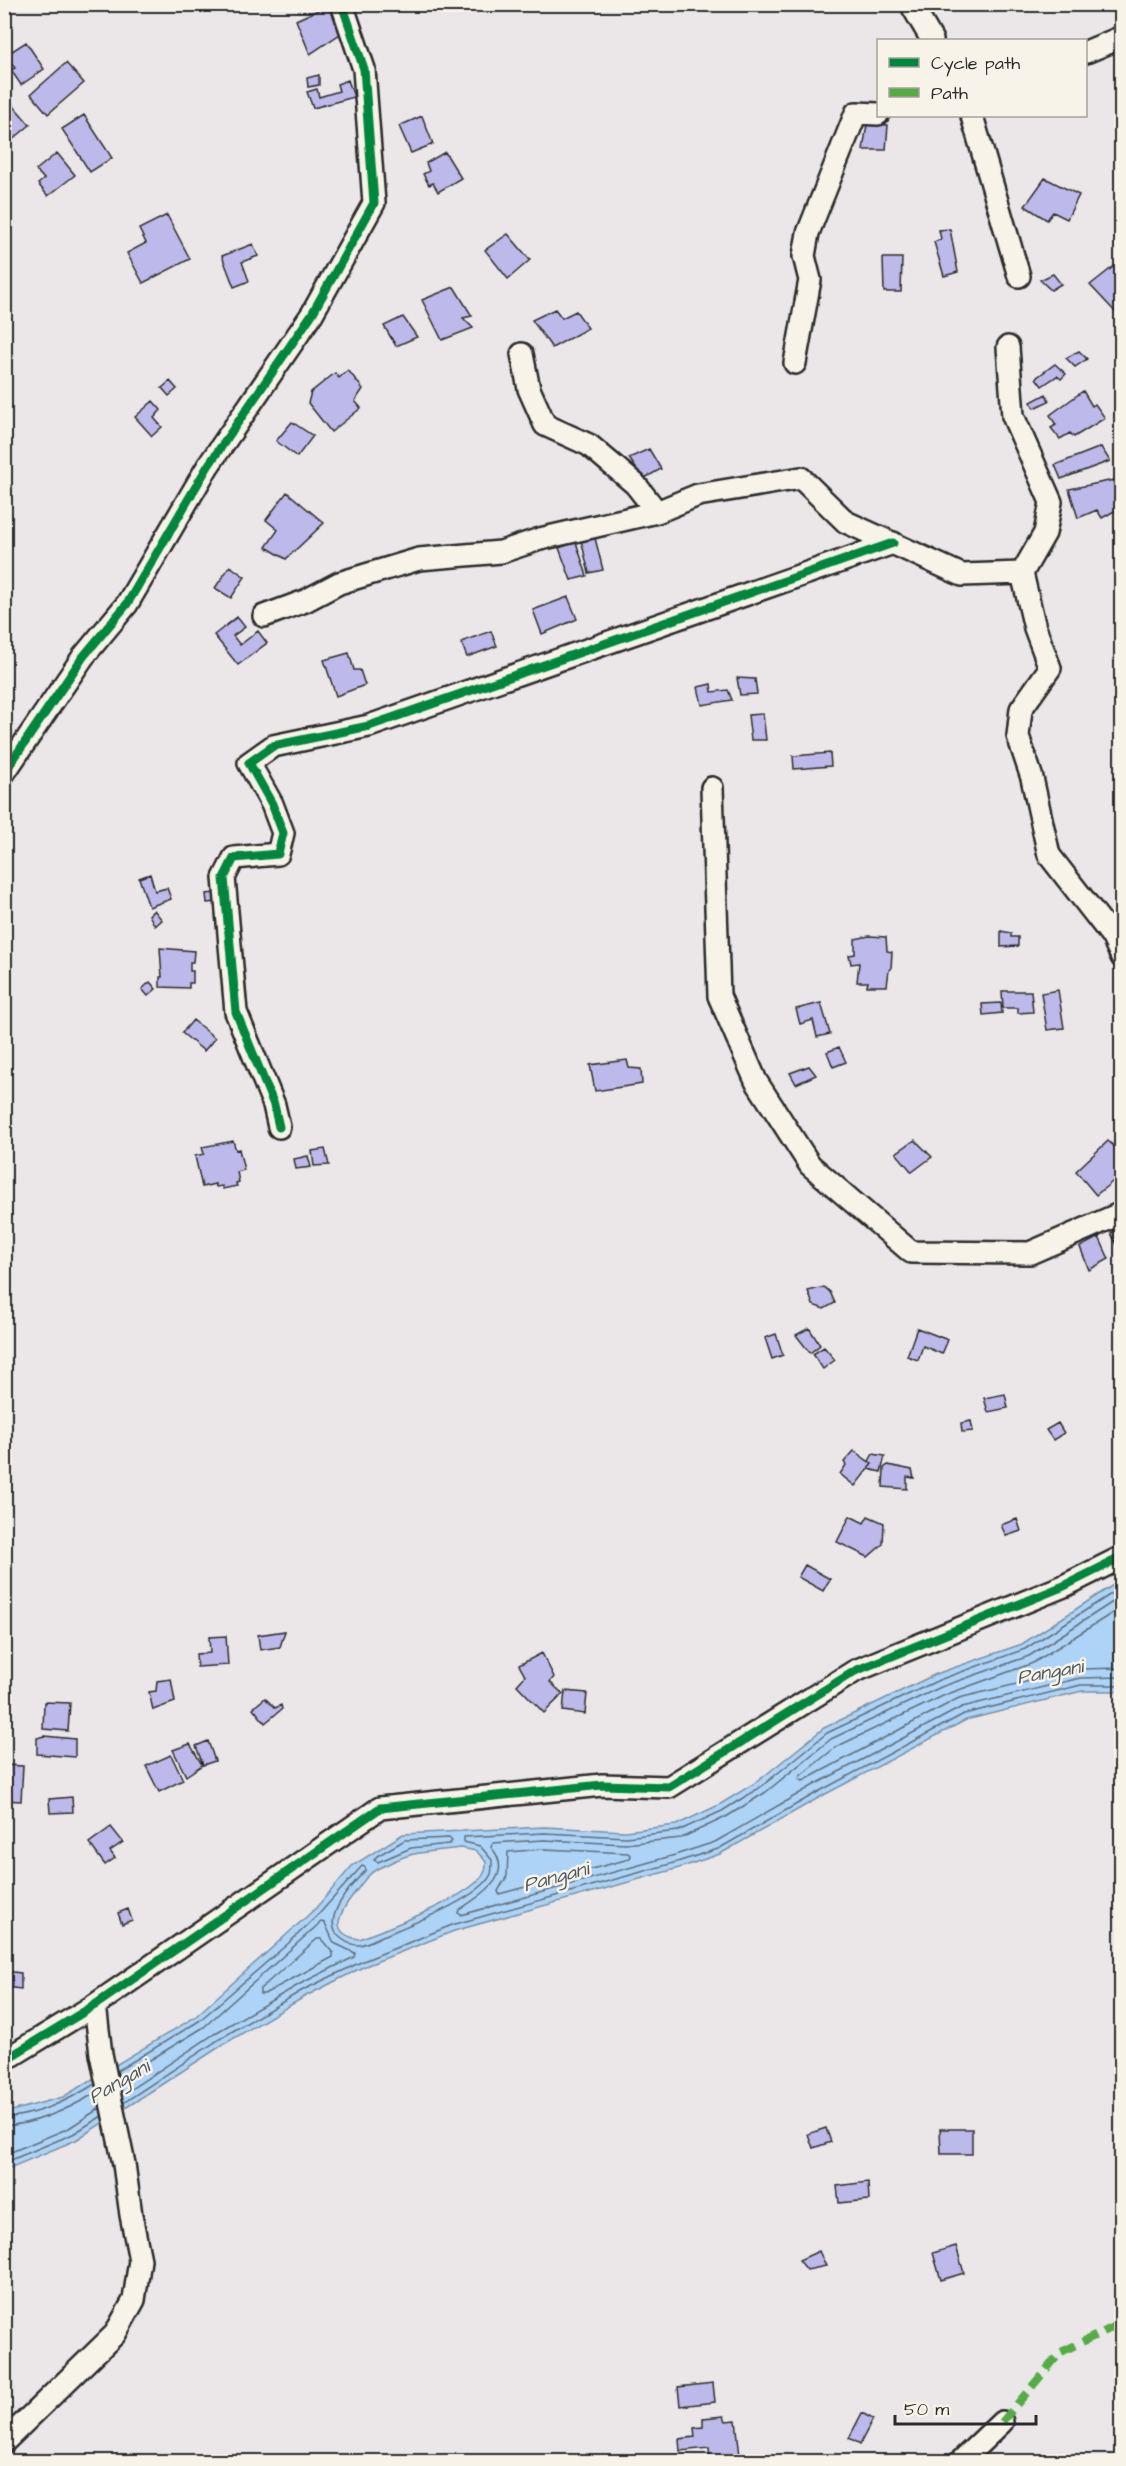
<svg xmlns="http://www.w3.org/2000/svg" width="1126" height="2466" font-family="'Architects Daughter',sans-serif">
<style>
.water{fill:#add3f6;stroke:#7990a5;stroke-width:1.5;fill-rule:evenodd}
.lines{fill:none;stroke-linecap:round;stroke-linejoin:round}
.shore{stroke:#5f6e7c;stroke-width:1.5}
.building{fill:#bdb9eb;stroke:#2b2b2b;stroke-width:1.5}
.minor-casing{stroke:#2b2b2b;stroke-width:26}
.minor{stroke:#f7f3e8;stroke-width:21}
.quiet{stroke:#54ab44;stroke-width:8;stroke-dasharray:15 8;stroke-linecap:butt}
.cycleway-casing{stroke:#f7f3e8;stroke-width:13}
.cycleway{stroke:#00873e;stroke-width:9}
.labels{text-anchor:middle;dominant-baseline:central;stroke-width:5;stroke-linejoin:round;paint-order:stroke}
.water-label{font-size:20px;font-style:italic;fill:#4c555e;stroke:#f7f3e8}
</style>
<rect width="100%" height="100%" fill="#ebe7e9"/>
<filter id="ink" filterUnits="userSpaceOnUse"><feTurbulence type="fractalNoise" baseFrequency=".0167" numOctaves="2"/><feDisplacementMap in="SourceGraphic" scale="12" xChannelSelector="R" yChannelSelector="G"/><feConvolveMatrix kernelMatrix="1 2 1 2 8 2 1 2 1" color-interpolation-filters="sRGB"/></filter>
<g filter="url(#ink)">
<path class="water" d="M1121 1580V1691H1082L966 1720 820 1797 720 1854 679 1868 454 1931 363 1967 306 1996 224 2044 76 2140 5 2170 4 2113 63 2097 195 2017 315 1909 352 1866 403 1834 544 1827 625 1831 676 1825 719 1805 758 1781 824 1728 936 1674 1022 1644ZM461 1848 476 1851 486 1861C486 1865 486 1868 485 1871 476 1896 385 1929 359 1939 327 1934 340 1912 353 1895 361 1885 368 1873 379 1868 390 1863 403 1856 414 1854 429 1851 445 1850 461 1848Z"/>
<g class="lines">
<path class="shore" d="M1122 1596 1029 1656 941 1687 831 1739 766 1792 726 1817 681 1838 625 1844 544 1840 493 1843 491 1847C516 1876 481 1895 459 1910L458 1913 461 1915 675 1855 715 1842 814 1785 962 1707 1080 1678 1122 1677
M1122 1607 1033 1663 945 1695 836 1747 800 1776 799 1779 803 1781 959 1698 1079 1669 1122 1668
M449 1838 452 1841 449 1844 411 1848 378 1862 374 1860 377 1856 405 1840Z
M544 1849 628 1853 631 1856 629 1859 499 1894 498 1891 507 1876 508 1852Z
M317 1939H321L333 1953V1957L264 1994H260V1989Z
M117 2071 199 2021 291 1941 319 1914 362 1866 365 1867 366 1870C352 1884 317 1922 342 1939 347 1943 353 1945 359 1945 367 1944 377 1938 385 1935 409 1925 481 1898 491 1874 492 1870 492 1864 492 1860L480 1846 464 1842V1837L544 1833 626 1837 678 1831 722 1811 762 1786 827 1733 939 1680 1025 1649 1122 1587
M119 2079 204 2027 321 1922 325 1923 334 1943 355 1953 354 1957 300 1984 217 2032 122 2095
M123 2103 221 2038 303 1990 361 1962 452 1925 677 1862 718 1849 818 1792 964 1714 1081 1685H1122
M4 2118C38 2115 67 2101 95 2084
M4 2126C38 2124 69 2109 97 2092
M4 2155 69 2128 100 2108
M4 2163 73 2134 102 2116"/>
</g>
<path class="building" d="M327 6 343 32 310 54 296 20Z
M26 42 44 69 21 85 11 70 15 68 6 55Z
M66 63 84 83 48 114 31 94Z
M319 75V85L308 87 307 78Z
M348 80 354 97 313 108 307 92 317 89 319 97 339 91 337 84Z
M12 104 30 125 5 146 4 110Z
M84 115 112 158 90 172 62 129Z
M422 116 433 144 411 153 399 126Z
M867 124 888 125 886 150H863Z
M445 152 461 178 438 192 433 183 429 185 423 174 429 171 426 163Z
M57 153 75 175 48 196 38 184 44 179 36 170Z
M1045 178 1079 195 1067 219 1053 212 1047 220 1025 206Z
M167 215 190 259 143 283 127 253 146 243 139 229Z
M950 229 958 272 944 276 934 242 941 239 939 230Z
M508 234 530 260 508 279 485 250Z
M253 244 258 256 242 262 249 281 234 287 222 256Z
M883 258H902L901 292H884Z
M1113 267 1122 275V313L1119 316 1090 285Z
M1053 274 1061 284 1051 290 1040 280Z
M454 287 472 316 463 318 473 328 442 340 422 300Z
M555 309 562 318 576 311 588 328 552 348 532 320Z
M403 317 417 337 396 346 384 326Z
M1079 351 1087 359 1075 367 1066 358Z
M1055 364 1066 374 1061 379 1057 376 1042 386 1036 378Z
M348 370 363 389 355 401 361 408 331 432 308 403 311 392 335 373 339 378Z
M170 381 177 389 169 396 162 388Z
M1083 391 1092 406 1095 404 1105 418 1074 437 1070 433 1060 439 1051 428 1056 425 1050 415Z
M1046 394 1049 401 1034 408 1031 402Z
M153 401 161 410 154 418 162 427 152 436 135 417Z
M292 422 313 436 297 457 276 441Z
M1101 447 1110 461 1061 479 1055 465Z
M649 449 661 469 643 479 629 458Z
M1114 480 1118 509 1102 518 1097 510 1078 518 1069 489Z
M287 492 324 523 286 559 266 547 278 530 266 520Z
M595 538 603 570 589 573 581 540Z
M576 542 587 576 571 580 559 548Z
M230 566 245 577 231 598 215 588Z
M568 597 577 619 542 634 533 610Z
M237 617 245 627 233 636 240 645 258 631 267 643 238 665 214 635Z
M491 631 497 646 467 657 461 642Z
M349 653 354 670H360L365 685 336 696 324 660Z
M737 678 755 679 757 694 740 695Z
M711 684 712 692 728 690 732 700 702 705 698 687Z
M763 714 766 740H751L748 715Z
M830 753 831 766 794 769 793 756Z
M150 874 155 891 167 888 171 899 149 907 139 878Z
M215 893 216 902 207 903 206 894Z
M154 910 162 920 155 926 149 915Z
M1001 931 1011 933V937H1018V946L1001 947Z
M869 936 886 937 887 951 892 952 891 969 889 970 887 986H867L868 982H857L859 963 851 964 849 955 855 954V939Z
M160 948 194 951 193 962H190V971H193V983H189V988L160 987V977H162Z
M150 982 156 989 148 996 142 989Z
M1058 990 1064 1028 1047 1030 1041 993Z
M1002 991H1031L1033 1012 1018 1013V1008H1003Z
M821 1003 830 1034 817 1037 813 1020 800 1024 796 1009Z
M1001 1003 1002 1013 983 1015 982 1004Z
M193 1020 215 1038 204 1051 182 1033Z
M839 1047 846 1062 833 1067 827 1052Z
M627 1060 629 1068 641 1069 642 1084 595 1091 590 1065Z
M809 1066 816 1075 796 1084 790 1073Z
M915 1140 932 1157 912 1172 896 1153Z
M233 1141 236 1150 239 1149 244 1170 237 1172 239 1182 236 1183 237 1186 223 1189 222 1186 216 1187 215 1184 202 1187 195 1156 204 1154 202 1147Z
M1108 1141 1122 1153V1174L1096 1195 1076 1171Z
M325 1149 329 1165 314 1166 312 1151Z
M308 1156 311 1167 296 1169 294 1159Z
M1122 1228V1250L1120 1251 1111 1233Z
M1099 1237 1109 1259 1089 1270 1080 1247Z
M824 1287 830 1292 835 1303 824 1309 813 1305 808 1291Z
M809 1328 820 1345 810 1353 796 1335Z
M917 1328 948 1340 942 1354 923 1346 918 1360 907 1356Z
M776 1334 783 1355 772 1359 765 1338Z
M824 1347 835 1360 823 1369 813 1354Z
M1005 1394 1008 1408 988 1412 984 1398Z
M971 1421 973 1431 962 1432 961 1423Z
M1058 1423 1064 1433 1053 1440 1046 1430Z
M854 1451 872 1464 855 1486 840 1474 846 1465 844 1462Z
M873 1454 885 1456 881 1472 868 1469 872 1464 869 1461Z
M888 1465 912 1470 914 1478 907 1477V1489L883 1487 884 1468Z
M850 1516 864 1523 868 1516 884 1523 883 1544 868 1557 837 1542Z
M1017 1519 1021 1531 1006 1536 1001 1525Z
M805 1565 830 1579 823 1591 798 1577Z
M285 1631 280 1647 260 1650 258 1635Z
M226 1636 228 1665 197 1667 196 1654 210 1653 209 1637Z
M542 1653 554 1677 550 1682 563 1694 544 1713 517 1685 525 1676 519 1665Z
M171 1679 175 1702 153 1710 149 1692 156 1691 157 1681Z
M565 1691 587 1693 585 1714 563 1711Z
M265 1698 275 1708 281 1705 282 1709 265 1723 253 1708Z
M44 1702 70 1703 68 1731 43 1729Z
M44 1736 75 1739V1757L37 1754V1738Z
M208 1741 215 1761 203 1765 196 1746Z
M190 1744 202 1765 186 1776 173 1750Z
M171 1755 183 1780 159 1792 146 1766Z
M4 1765 23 1766 21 1801 4 1800Z
M72 1797 73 1812 50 1813 49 1799Z
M111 1827 123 1842 110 1851 115 1858 105 1865 89 1843Z
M128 1909 132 1920 122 1924 118 1913Z
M4 1971 21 1973V1989L4 1987Z
M826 2128 831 2142 813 2148 808 2134Z
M940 2129H972V2154H941Z
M868 2182 869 2200 839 2203 837 2186Z
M956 2246 964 2273 941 2280 933 2253Z
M819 2251 826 2266 807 2270 799 2260Z
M713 2383 715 2402 680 2406 678 2387Z
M862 2413 873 2419 860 2444 849 2438Z
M724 2416 726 2421 736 2420 740 2456 710 2460 709 2448 680 2451 679 2439 695 2437 694 2428 703 2427V2418Z"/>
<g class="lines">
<g class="minor-casing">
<path id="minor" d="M911 4 932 40
M1086 52 1122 37
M972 116 1019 276
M1008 347 1013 416 1051 502 1045 533 1022 573
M522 354 529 389 545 425 589 445 635 484 657 512 698 495 801 478 846 522 962 575 1022 573 1035 628 1050 668 1021 709 1018 736 1032 778 1049 855 1112 936 1122 957
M795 363 810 280 804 256 808 233 856 113 878 114
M264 616 305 601 339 583 419 559 501 552 540 539 657 512
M4 773 83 657 127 604 208 466 312 314 374 203 364 69 342 4
M712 788 719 996 756 1081 810 1165 911 1252 1030 1253 1122 1213
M279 1127 274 1105 236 1012 224 878 234 858 278 854 283 833 272 804 249 763 273 746 369 726 893 543
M4 2056 13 2055 95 2005 380 1808 602 1785 669 1787 855 1671 1064 1586 1122 1557
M4 2442 115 2334 134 2300 140 2260 131 2215 124 2164 101 2054 95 2005
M960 2462 1002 2422"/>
</g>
<use href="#minor" class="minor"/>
<path class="quiet" d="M1002 2422 1061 2352 1122 2323"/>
<g class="cycleway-casing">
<path id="cycleway" d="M4 773 83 657 127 604 208 466 312 314 374 203 364 69 342 4
M279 1127 274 1105 236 1012 224 878 234 858 278 854 283 833 272 804 249 763 273 746 369 726 893 543
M4 2056 13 2055 95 2005 380 1808 602 1785 669 1787 855 1671 1064 1586 1122 1557"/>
</g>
<use href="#cycleway" class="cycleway"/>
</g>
</g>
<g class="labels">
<g class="water-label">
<text transform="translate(1050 1672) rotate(-10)">Pangani</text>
<text transform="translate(556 1877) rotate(-15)">Pangani</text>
<text transform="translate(119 2082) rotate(-30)">Pangani</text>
</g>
</g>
<rect width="1126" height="2466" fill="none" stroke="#f7f3e8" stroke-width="24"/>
<rect x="12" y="12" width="1102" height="2442" fill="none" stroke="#2b2b2b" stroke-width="2" filter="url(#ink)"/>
<rect x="877" y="39" width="210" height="78" fill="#f7f3e8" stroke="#a5a39c" stroke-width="1.5"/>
<rect x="889" y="58" width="30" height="9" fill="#00873e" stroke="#a5a39c" stroke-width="1.5"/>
<text x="931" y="69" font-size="18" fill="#2b2b2b">Cycle path</text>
<rect x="889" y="88" width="30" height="9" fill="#54ab44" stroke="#a5a39c" stroke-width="1.5"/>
<text x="931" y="99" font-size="18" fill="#2b2b2b">Path</text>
<path d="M895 2415v9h141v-9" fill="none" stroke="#2b2b2b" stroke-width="3"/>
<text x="904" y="2415" font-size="18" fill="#2b2b2b" stroke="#f7f3e8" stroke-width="4.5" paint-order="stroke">50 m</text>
</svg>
